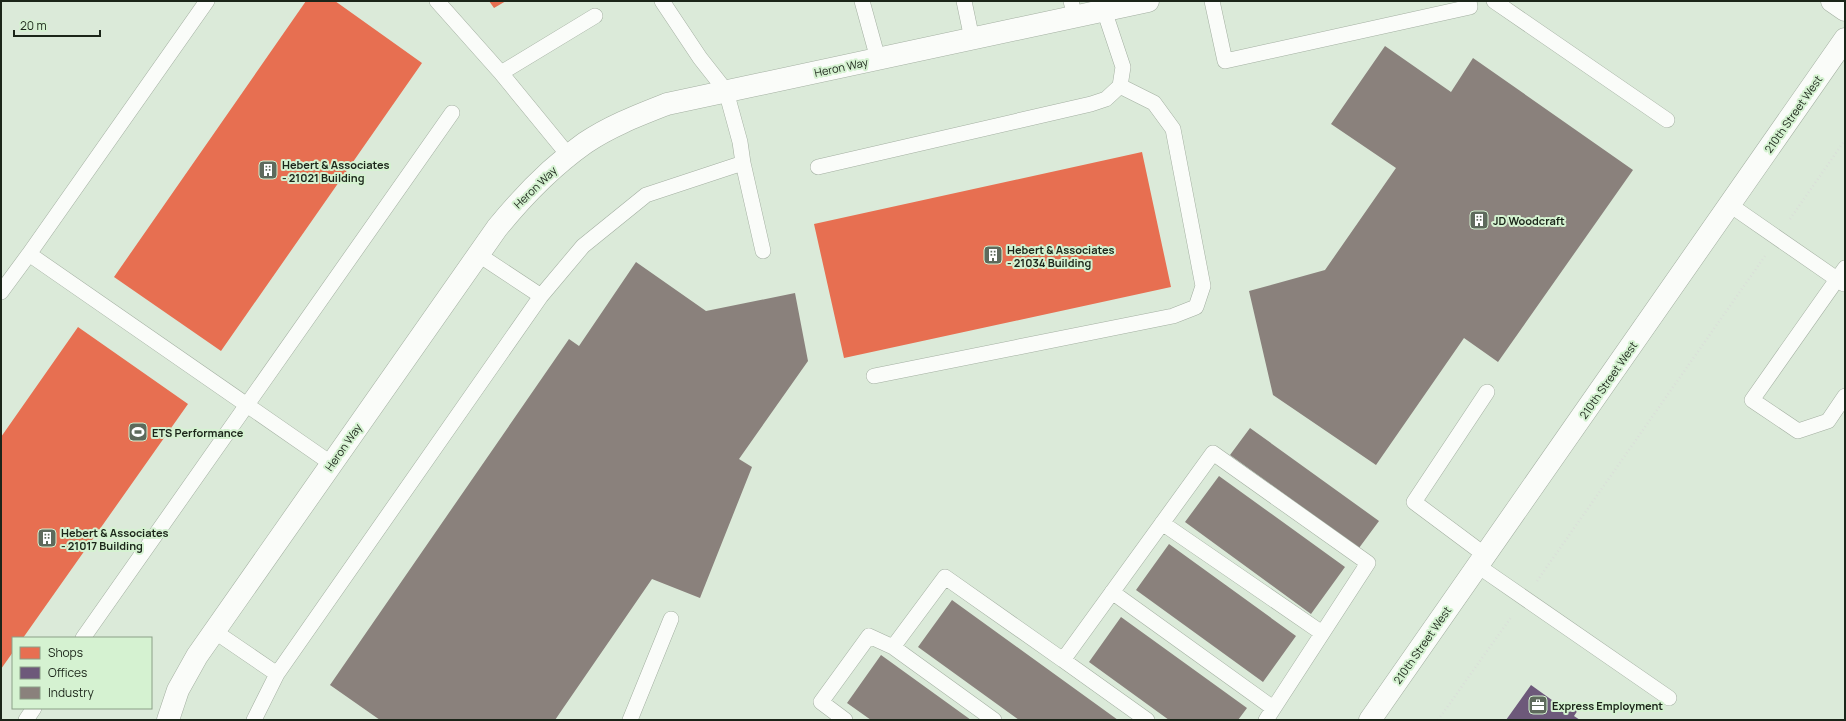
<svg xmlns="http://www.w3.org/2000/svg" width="1846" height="721" font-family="Manrope,sans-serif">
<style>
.shops{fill:#e76f51}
.offices{fill:#6d597a}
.industry{fill:#8a817c}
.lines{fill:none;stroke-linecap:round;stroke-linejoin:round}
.service-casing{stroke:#a3afa1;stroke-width:16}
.minor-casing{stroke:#a3afa1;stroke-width:23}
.tertiary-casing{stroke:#a3afa1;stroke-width:23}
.path{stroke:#dadfd9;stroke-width:2.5;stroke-dasharray:1 3;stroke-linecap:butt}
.service{stroke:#fafcf9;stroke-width:15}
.minor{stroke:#fafcf9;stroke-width:22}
.tertiary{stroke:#fafcf9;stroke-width:22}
.labels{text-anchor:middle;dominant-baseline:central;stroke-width:4;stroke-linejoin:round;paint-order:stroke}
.street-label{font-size:11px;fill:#1b2519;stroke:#d5f2d1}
.poi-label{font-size:11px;font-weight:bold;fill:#1b2519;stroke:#d5f2d1;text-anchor:start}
</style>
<rect width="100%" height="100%" fill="#dbead9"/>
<path class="shops" d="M306 1H335L422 63 221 351 114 277Z
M489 1H506L494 8Z
M1142 152 1171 287 844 358 814 224Z
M78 327 188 404 23 638H13V652L1 669V437Z"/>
<path class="offices" d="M1531 685 1563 708 1567 702 1578 710 1574 716 1580 720H1506Z"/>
<path class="industry" d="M1385 46 1451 92 1473 58 1633 170 1498 362 1464 338 1376 465 1273 395 1249 291 1325 270 1396 168 1331 124Z
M636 262 706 311 795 293 808 361 739 459 752 467 700 598 652 579 555 720H380L330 685 569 339 579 346Z
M1250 428 1379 521 1359 548 1230 455Z
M1219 476 1345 567 1311 614 1185 522Z
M1169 544 1296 636 1263 682 1136 590Z
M952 600 1118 720H1019L918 647Z
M1121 617 1247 708 1238 720H1169L1089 662Z
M881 655 971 720H871L847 703Z"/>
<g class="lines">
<g class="service-casing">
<path id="service" d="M207 1 29 254 332 464
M437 1 501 73
M862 1 878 59
M964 1 972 39
M1071 1 1075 17
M1212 1 1225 61 1470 7 1469 1
M1494 1 1667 120
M569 156 501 73 595 16
M743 163 763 251
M818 167 1091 104 1106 99 1120 86 1123 67 1104 10
M1730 205 1844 284
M1845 268 1752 400 1798 431 1828 421 1845 396
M1 292 29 254
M541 296 583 246 646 195 743 163 740 142 726 91 700 58 662 1
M874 376 1173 316 1196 307 1203 286 1173 129 1154 103 1120 86
M1162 523 1322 633
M1485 555 1414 502 1487 392
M1478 566 1669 698
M1112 592 1273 708
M214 631 277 674 541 296 479 255
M83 638 452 113
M893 647 994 720
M1063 660 1147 720
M26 720 34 708
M254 720 277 674
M630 720 671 619
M845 720 821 702 869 636 893 647 945 577 1063 660 1213 453 1368 563 1266 720"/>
</g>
<g class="minor-casing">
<path id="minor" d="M1832 1 1845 10
M168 720 178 690 197 656 497 228C523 196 551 167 585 143 610 126 639 115 667 104L1148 1"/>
</g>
<g class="tertiary-casing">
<path id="tertiary" d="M1370 720 1845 39"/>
</g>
<path class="path" d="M1790 219 1845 140
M1537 581 1765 256
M1438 720 1512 616"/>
<use href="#service" class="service"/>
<use href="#minor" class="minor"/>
<use href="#tertiary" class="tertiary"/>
</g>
<defs>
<g id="building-square" transform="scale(1)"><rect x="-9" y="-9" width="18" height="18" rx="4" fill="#5e6a5c" stroke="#d5f2d1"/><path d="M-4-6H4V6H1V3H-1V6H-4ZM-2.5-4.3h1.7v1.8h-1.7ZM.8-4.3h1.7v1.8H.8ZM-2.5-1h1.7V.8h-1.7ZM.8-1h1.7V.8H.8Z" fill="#fff"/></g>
<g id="stadium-square" transform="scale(1)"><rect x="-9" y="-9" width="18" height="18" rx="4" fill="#5e6a5c" stroke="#d5f2d1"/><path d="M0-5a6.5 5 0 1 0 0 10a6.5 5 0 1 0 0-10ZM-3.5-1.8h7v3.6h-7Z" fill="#fff"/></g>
<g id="office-square" transform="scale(1)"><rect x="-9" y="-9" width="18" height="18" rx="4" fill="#5e6a5c" stroke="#d5f2d1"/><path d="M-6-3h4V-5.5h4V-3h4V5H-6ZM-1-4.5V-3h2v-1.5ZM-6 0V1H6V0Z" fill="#fff"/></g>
</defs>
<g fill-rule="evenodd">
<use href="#building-square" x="268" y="170"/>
<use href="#building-square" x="1479" y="220"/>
<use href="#building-square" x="993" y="255"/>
<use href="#stadium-square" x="138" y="432"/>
<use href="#building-square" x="47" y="538"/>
<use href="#office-square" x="1538" y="705"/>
</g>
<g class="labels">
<g class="street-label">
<text transform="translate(841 67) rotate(-12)">Heron Way</text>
<text transform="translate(1793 114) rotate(-55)">210th Street West</text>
<text transform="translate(535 187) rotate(-44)">Heron Way</text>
<text transform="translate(1608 380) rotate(-55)">210th Street West</text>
<text transform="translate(343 447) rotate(-55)">Heron Way</text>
<text transform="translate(1422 645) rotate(-55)">210th Street West</text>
</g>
<g class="poi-label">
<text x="282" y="164">Hebert &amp; Associates<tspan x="282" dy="13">- 21021 Building</tspan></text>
<text x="1493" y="220">JD Woodcraft</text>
<text x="1007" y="249">Hebert &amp; Associates<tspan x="1007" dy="13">- 21034 Building</tspan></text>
<text x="152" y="432">ETS Performance</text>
<text x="61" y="532">Hebert &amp; Associates<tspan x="61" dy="13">- 21017 Building</tspan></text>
<text x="1552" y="705">Express Employment</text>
</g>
</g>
<rect width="1846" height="721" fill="none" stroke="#1b2519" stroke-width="4"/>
<rect x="12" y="637" width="140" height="72" fill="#d5f2d1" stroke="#8ba087"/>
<rect x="20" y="647" width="20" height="12" fill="#e76f51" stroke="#8ba087"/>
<text x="48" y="657" font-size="12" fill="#1b2519">Shops</text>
<rect x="20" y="667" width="20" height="12" fill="#6d597a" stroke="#8ba087"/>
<text x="48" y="677" font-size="12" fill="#1b2519">Offices</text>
<rect x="20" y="687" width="20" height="12" fill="#8a817c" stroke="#8ba087"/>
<text x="48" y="697" font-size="12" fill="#1b2519">Industry</text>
<path d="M14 30v6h86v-6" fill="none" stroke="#1b2519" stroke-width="2"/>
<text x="20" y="30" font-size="12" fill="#1b2519" stroke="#d5f2d1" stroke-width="3" paint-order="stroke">20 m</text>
</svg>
